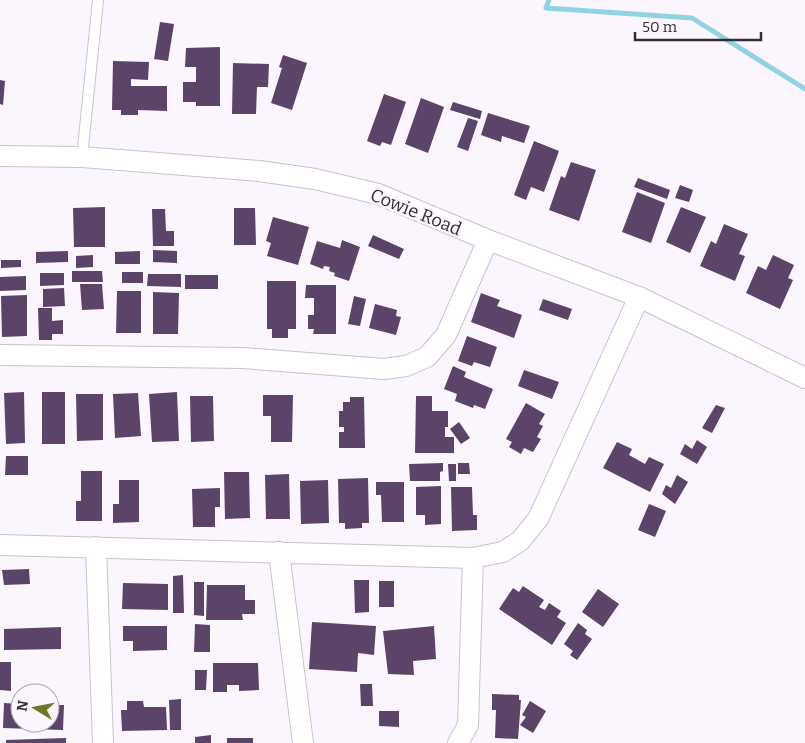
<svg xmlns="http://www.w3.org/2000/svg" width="805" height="743" font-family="Bitter,serif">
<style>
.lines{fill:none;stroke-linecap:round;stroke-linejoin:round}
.stream{stroke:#93d2e2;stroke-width:5}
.building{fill:#5c4368}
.lane-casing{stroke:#c8c2cb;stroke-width:12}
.street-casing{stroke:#c8c2cb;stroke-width:22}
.lane{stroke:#fff;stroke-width:10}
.street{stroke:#fff;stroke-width:20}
.labels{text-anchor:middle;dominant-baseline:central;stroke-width:5;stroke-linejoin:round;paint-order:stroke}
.street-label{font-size:18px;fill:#302e32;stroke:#fbf6fe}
</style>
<rect width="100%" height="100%" fill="#fbf6fe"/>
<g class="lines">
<path class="stream" d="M549 0 546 8 692 18 805 89"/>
</g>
<path class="building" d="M160 22 174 24 168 61 154 59Z
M220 47V106H196V102H183V82H196V67H185L186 48Z
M283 55 307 63 292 110 271 103 282 68 279 67Z
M113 61 149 62 148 80 131 79V86H167V111L138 110V115H121V110H112Z
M233 63 269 64 268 87H257L256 114H232Z
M0 80 5 81 3 105 0 104Z
M384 94 406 102 391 145 382 142 380 146 367 141Z
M421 98 444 107 428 153 405 144Z
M453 102 482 111 480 119 450 110Z
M488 113 530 126 524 143 502 136 501 142 481 135Z
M468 118 478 121 468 151 457 147Z
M534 141 559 151 544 192 531 187 526 200 514 195Z
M571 162 596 170 579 221 549 210 561 176 565 178Z
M638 178 670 190 667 199 634 187Z
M680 185 693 190 689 202 675 198Z
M637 192 665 203 651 243 622 232Z
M105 207V247H74L73 208Z
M681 207 706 217 690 253 666 242Z
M234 208H255L256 245H234Z
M152 209H165L166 231H174V246H153Z
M273 217 309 227 298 265 267 256 271 243 266 241Z
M724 224 748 234 739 254 745 256 735 281 700 266 711 241 716 244Z
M373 235 404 249 399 259 368 246Z
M342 240 360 247 349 281 334 276 335 273 329 271 330 267 324 266 323 269 310 264 317 241 340 248Z
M153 250 177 251V263L153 262Z
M68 251V262L36 263V252Z
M140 251V264H115V252Z
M93 255V267L76 268V256Z
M773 255 794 265 788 278 793 280 780 309 746 293 758 266 766 270Z
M1 260H21V267L1 268Z
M72 271H102L103 282H72Z
M122 272H143V283H122Z
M40 273H64V285L40 286Z
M148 274H181V287L147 286Z
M185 275H218V289H185Z
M26 276V290L0 291V277Z
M267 281H296V329H288V338H272V329H267Z
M80 284H102L104 309 82 310Z
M306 285H336V334H313L314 329H308V315H314V298H305Z
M64 288 65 306 43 307V289Z
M117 291H141V333H116Z
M153 292 179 293 178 334H153Z
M481 293 500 300 497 306 522 315 514 338 471 322Z
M27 295V336L2 337 1 296Z
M354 296 366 299 360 326 348 324Z
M543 299 572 309 568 320 539 310Z
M375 304 397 310 396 316 401 317 396 335 369 328Z
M38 308H52V321L63 320V334H52V340H39Z
M467 336 497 347 490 367 474 362 472 366 458 361Z
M453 366 466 372 464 377 493 389 485 409 474 405 473 408 455 401 457 394 444 389Z
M524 370 559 382 552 399 518 386Z
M24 392 25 443 6 444 4 393Z
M42 392H65V444H42Z
M177 392 179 441 152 442 149 394Z
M138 393 141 436 115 438 113 394Z
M76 394H103V440L77 441Z
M263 395H293L292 442H271V416H263Z
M190 396H213L214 441 191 442Z
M416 396H432V411H448V427H445V437H454V453H415Z
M350 397H364L365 448H339V432H344V427H339V411H343V402H350Z
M526 403 545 414 539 424 543 426 537 437 541 439 533 452 524 448 521 454 509 447 512 442 506 439Z
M716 405 725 408 712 433 702 428Z
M459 422 470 438 461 444 450 429Z
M697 440 707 447 697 464 680 454 685 444 692 449Z
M617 442 632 449 629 455 645 464 649 457 664 464 650 492 603 468Z
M6 456H28V475H5Z
M443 463V471L440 472V481H410L409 464Z
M458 463H469L470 474H458Z
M448 464H456V481H449Z
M81 471H102V521H76V501H81Z
M224 472H249L250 518 225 519Z
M289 474 290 519H266L265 475Z
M677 475 688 482 675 504 662 494 666 485 671 488Z
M368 478 369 523H362V528L345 529V523H339L338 479Z
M119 480H139V522L113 523V504H119Z
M328 480 329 523 301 524 300 481Z
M376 482H404V522H382L381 495H376Z
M441 486V524L425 525V515H416V487Z
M451 487H472L473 515H477V530L452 531Z
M220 488V507H215V527H193L192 489Z
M649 504 666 511 655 537 638 530Z
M29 569 30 584 4 585 2 570Z
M183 575 184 613H173V576Z
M354 580H369V612L355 613Z
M379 581H394V607H379Z
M194 582H204V616L194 615Z
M123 583 168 584V610L122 609Z
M207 585H245V600H255V614H242L243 620H206Z
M523 586 544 600 539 607 545 610 549 603 561 611 557 617 566 623 552 645 499 609 513 588 519 592Z
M598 589 619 604 603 627 582 612Z
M312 622 376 626 374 655 358 653 357 672 309 669Z
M578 623 587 630 585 634 592 639 577 660 570 655 573 651 564 644Z
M195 624 210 625V652H194Z
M123 626H167V650L133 651V641H123Z
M434 626 436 659 413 661 414 675 388 674 383 631Z
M61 627V649L4 650V629Z
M0 662H11V691L0 690Z
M213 663H258L259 690 239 691V685H227V692H213Z
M195 670H207L206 690H195Z
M360 684H372L373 706H361Z
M492 694 519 695V700H521L518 739 495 738 496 710H492Z
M181 699V730H170L169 700Z
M127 701H143L144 707H166L167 730 122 731 121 710H127Z
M530 701 546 711 533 733 520 725 526 717 522 715Z
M4 703 20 704V723H50V705H64L63 730 3 728Z
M379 711H399V727L379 726Z
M211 735V743H195V737Z
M66 738V743H6V740Z
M227 738H253V743H227Z"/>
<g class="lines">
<g class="lane-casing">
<path id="lane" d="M82 157 98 0"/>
</g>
<g class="street-casing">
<path id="street" d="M0 156 82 157 259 171 315 179 378 194 488 240 639 297 805 378
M0 355 243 358 384 369 406 366 427 357 446 335 488 240
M0 545 473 558 503 552 520 541 538 519 639 297
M96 547 103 743
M279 552 303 743
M458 743 468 725 473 558"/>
</g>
<use href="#lane" class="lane"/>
<use href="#street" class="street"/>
</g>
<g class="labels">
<g class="street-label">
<text transform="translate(416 212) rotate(22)">Cowie Road</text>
</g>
</g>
<g transform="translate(35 708) rotate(280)"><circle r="24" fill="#fbf6fe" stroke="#aaa6ac"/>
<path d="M0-4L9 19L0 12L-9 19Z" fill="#6c7a27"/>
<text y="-8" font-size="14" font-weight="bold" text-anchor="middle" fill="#302e32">N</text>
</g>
<path d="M635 32v8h126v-8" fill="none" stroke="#302e32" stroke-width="2.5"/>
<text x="642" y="32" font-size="15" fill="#302e32" stroke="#fbf6fe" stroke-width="4" paint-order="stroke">50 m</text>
</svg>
